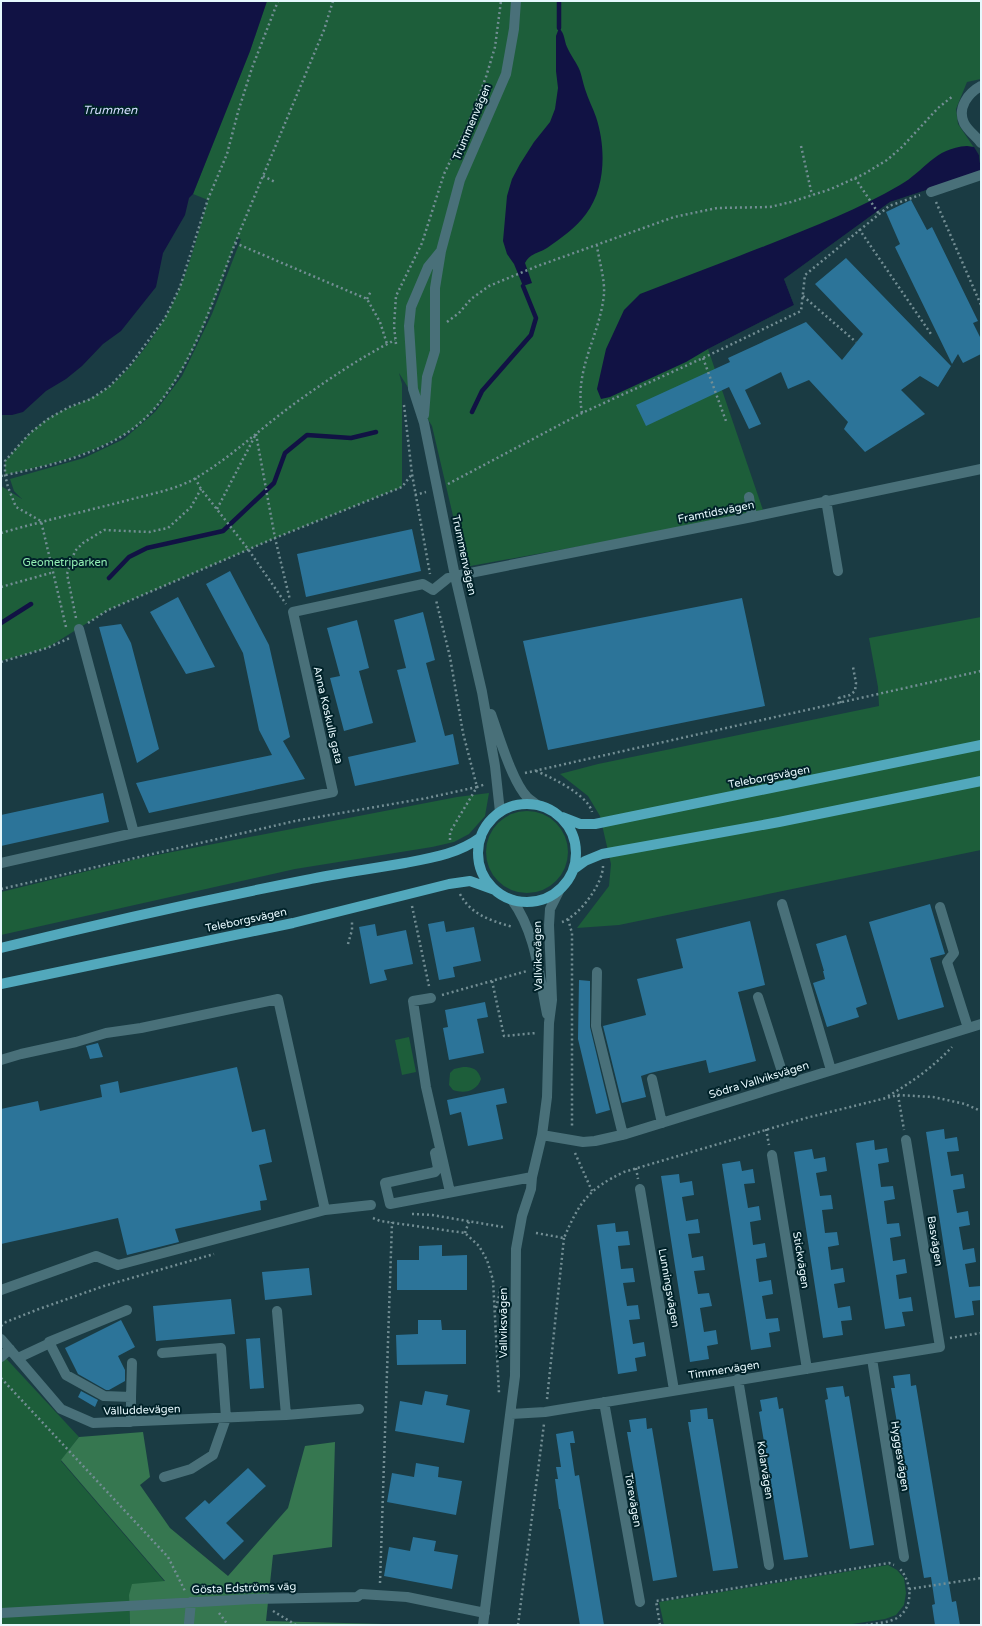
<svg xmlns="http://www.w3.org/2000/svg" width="982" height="1626" font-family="'Varela Round',sans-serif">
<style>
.green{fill:#1d5e3a}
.forest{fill:#367750}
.water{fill:#111244}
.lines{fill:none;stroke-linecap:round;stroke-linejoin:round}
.stream{stroke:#111244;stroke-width:4.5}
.building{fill:#2c7499}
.path{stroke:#738e94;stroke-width:2.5;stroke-dasharray:2 3;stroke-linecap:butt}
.minor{stroke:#497079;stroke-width:10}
.major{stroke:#52a8bc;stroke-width:10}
.labels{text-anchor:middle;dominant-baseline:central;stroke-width:4;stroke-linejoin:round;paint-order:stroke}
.street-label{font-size:11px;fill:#e6f8fd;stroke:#002229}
.park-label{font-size:11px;fill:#92eeb3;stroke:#002229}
.water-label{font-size:12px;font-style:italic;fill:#d4dcff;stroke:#002229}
</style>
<rect width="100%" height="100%" fill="#1a3b43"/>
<path class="green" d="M267 1H981V79L967 82 956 109 958 124 979 155 981 172 890 202 784 279 794 305 708 349 764 513 465 567 432 426 399 373 402 384V487L275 538 108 610 47 648 1 661V486L22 499 14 491 10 479 84 458 124 439 155 412 182 376 212 314 241 239 237 238C216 296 184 396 130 431 92 455 48 465 5 475V461C19 446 31 429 49 418 68 406 92 401 110 386 138 363 167 320 180 287 192 259 199 229 208 200L193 194 250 51Z
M981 617V850L619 925 577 928 609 886 611 864 600 816 588 796 560 774 598 764 879 706 878 687 869 638Z
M489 793 485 816 469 834 454 842 432 847 295 869 1 935V892L141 858 457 797Z
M486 852a41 41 0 1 1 82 0a41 41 0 1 1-82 0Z
M409 1037 416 1072 402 1075 395 1040Z
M463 1067C473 1067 478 1069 481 1079 477 1091 465 1094 453 1090L449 1085 450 1073 454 1069Z
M1 1353 79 1437 61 1461 165 1582 129 1595 130 1625H1Z
M888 1565 897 1570 904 1578 906 1593 904 1605 896 1615 885 1619 846 1625H664L659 1602Z"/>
<path class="forest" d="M143 1432 150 1477 140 1485 170 1528 228 1576 288 1508 305 1446 335 1442 332 1547 273 1555 266 1621 423 1625H130L129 1595 132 1584 165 1581 61 1460 79 1437Z"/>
<path class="water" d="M1 1H267L250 51 193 194 189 198 185 215 163 253 156 287 121 331 103 344 82 366 66 379 46 391 23 412 12 415H1Z
M559 28C565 34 564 40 567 47 571 56 577 63 580 71 582 77 583 83 585 89 588 99 593 108 596 117 606 147 606 188 586 214 576 228 561 238 547 248 539 253 529 254 525 263L532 283 523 286 514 264 507 254 503 241 507 196 512 179 520 164 534 142 550 122 555 109 558 88 556 71V36Z
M967 146 974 147 979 155 981 172 890 202 784 279 794 305 708 349 686 362 610 397 601 399 597 389 606 349 624 310 640 294C683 277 727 261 770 244 815 226 859 209 900 185 925 171 934 148 967 146Z"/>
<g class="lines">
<path class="stream" d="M559 1V28
M472 412 482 391 531 335 536 318 523 286
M109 578 129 557 147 548 223 531 274 483 285 453 307 435 351 438 376 432
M1 623 31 604"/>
</g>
<path class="building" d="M911 200 927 230 932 227 978 321 973 323 981 339V354L963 363 958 354 952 364 895 247 900 244 886 212Z
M846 258 951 366 938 387 920 376 901 390 925 414 865 452 844 429 848 422 809 380 788 389 781 372 745 390 761 424 749 429 729 387 646 426 636 405 730 362 728 358 806 322 842 360 863 334 815 284Z
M412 529 421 571 306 597 297 554Z
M230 571 269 645 290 737 283 741 305 779 149 813 136 783 272 755 259 730 243 653 206 584Z
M178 597 215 667 186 674 150 612Z
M742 598 765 706 548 750 523 641Z
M423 612 435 660 426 663 445 736 453 734 459 764 355 786 348 757 416 742 397 670 406 668 394 620Z
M357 620 369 668 359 671 373 723 344 731 330 678 340 676 327 628Z
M121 624 131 643 159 749 137 763 99 627Z
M103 793 109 822 1 846V815Z
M930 904 945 954 930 958 944 1007 898 1020 869 922Z
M444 921 446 932 474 927 481 961 453 967 455 977 439 980 428 924Z
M750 921 765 985 738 992 756 1061 709 1073 706 1060 650 1073 641 1076 646 1097 622 1103 603 1026 646 1015 637 979 683 968 676 939Z
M375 924 377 936 406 930 413 964 384 970 387 980 370 984 359 927Z
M846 935 867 1004 856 1008 859 1017 827 1027 813 983 825 979 823 971H824L816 944Z
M579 980 590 981V1027L610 1110 596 1114 578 1039Z
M485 1002 488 1017 477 1019 484 1053 449 1060 443 1028 448 1027 445 1010Z
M98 1043 103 1057 90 1059 86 1046Z
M237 1067 252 1132 265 1129 272 1162 259 1165 267 1200 260 1201 261 1210 175 1229 179 1242 127 1255 118 1218 1 1244V1109L38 1101 40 1111 102 1097 100 1085 118 1081 120 1093Z
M504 1088 507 1103 496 1105 503 1139 468 1146 461 1112 450 1115 447 1100Z
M944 1129 945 1139 957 1137 959 1151 947 1152 951 1176 963 1174 965 1188 953 1190 957 1213 968 1211 970 1225 959 1227 963 1250 974 1248 976 1262 965 1264 969 1287 981 1286V1300L972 1301 974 1315 955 1318 926 1132Z
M874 1140 875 1150 887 1148 889 1162 878 1164 881 1187 893 1186 895 1199 884 1201 887 1224 899 1223 901 1236 890 1238 893 1261 905 1259 907 1273 896 1275 899 1299 911 1297 913 1311 902 1312 905 1326 885 1329 856 1143Z
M812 1149 814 1159 825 1157 827 1171 816 1173 820 1196 831 1195 833 1209 822 1210 825 1233 837 1232 839 1245 828 1247 831 1270 843 1268 845 1282 834 1284 838 1308 850 1306 852 1320 841 1321 843 1335 823 1338 794 1152Z
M740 1161 742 1171 753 1169 755 1183 744 1184 748 1208 759 1206 761 1220 750 1222 753 1245 765 1243 767 1257 756 1259 759 1282 771 1280 773 1294 762 1296 766 1319 778 1318 780 1331 769 1333 771 1347 751 1350 722 1164Z
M679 1174 680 1183 692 1181 694 1195 682 1197 686 1221 698 1219 700 1233 688 1234 692 1258 703 1256 705 1270 694 1271 698 1294 709 1293 712 1306 700 1308 704 1332 716 1330 718 1344 707 1346 709 1359 690 1362 661 1176Z
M615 1223 616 1232 628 1231 630 1245 618 1246 621 1269 633 1268 635 1282 623 1283 627 1306 638 1305 640 1319 629 1320 633 1344 644 1342 646 1356 635 1358 637 1371 618 1374 597 1225Z
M442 1245V1256L467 1255V1290H397V1260H419V1246Z
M309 1268 312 1295 265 1300 262 1272Z
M231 1299 235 1334 156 1341 153 1306Z
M121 1320 135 1347 118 1356 125 1370V1381L109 1390H106L78 1374 65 1348Z
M418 1320H441L442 1330H466V1364L397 1365 396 1335 418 1334Z
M260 1338 264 1388 250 1389 246 1339Z
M910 1374 911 1386 916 1385 952 1602 956 1601 960 1625H935L932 1605 935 1604 931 1577 924 1578 891 1388H895L893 1376Z
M843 1386 845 1397 849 1396 874 1545 850 1549 825 1400 828 1399 826 1388Z
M81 1391 98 1400 95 1407 78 1397Z
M425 1391 448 1395 446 1405 470 1410 464 1443 395 1431 400 1401 422 1405Z
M777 1397 779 1409 783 1408 808 1557 784 1560 759 1412 762 1411 760 1400Z
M707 1408 708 1419H713L738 1568 713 1571 688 1422H691L690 1410Z
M646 1418 647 1429 652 1428 677 1577 653 1581 627 1432H631L629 1420Z
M573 1431 575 1443H570L575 1476 579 1475 604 1625H580L560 1509H559L555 1479H558L556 1467H561L556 1434Z
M416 1463 439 1467 438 1477 462 1481 456 1515 387 1502 392 1473 414 1477Z
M248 1468 266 1486 226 1523 244 1541 224 1560 185 1518 205 1500 209 1504Z
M413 1537 436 1541 434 1551 458 1555 452 1589 384 1576 389 1547 410 1551Z"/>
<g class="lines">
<path class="path" d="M801 146 812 195
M263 176 275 182
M855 178 879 214
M936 202 981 305
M859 229 931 334
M235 243 367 299 380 322 387 344
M803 296 856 342
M367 299 371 291
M447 322 459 313 471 299 489 286 535 267 674 217 717 208 770 207 791 202 831 189 864 174 887 160 902 147 938 108 953 96
M396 344 394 326 396 296 422 243 444 174 469 122 486 77 495 47 501 1
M703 358 726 421
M404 405 412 474 430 574
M582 413C574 368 600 336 604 294 605 280 599 260 597 246
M256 434 275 538 290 600
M1 476C44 467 95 456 131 430 189 388 214 294 240 231 268 164 296 97 324 30L333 1
M195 478 201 489 248 549 286 604
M448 484 582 413 703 358 801 311 805 275 889 206 920 195
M415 495 426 492
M217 509 255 436
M1 533C46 520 91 510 136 498 156 493 179 488 196 478 233 456 263 426 298 401 329 379 361 357 395 340
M1 587 54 572
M76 618 67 574 75 551 83 543 104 530 149 532 168 528 191 507 201 489
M88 623 108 610 275 538 402 487 412 474
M66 627 41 521 16 507 8 487 5 475V461L30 433 48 419 69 407 91 399 110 386 131 364 165 318 180 287 208 199 227 154 238 112 252 68 278 1
M1 662 47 648 70 638
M841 703 839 698 850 695 855 691 856 683 853 667
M536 771C551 777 588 795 592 812
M525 773 981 671
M450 840V832L477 787 486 784
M1 889 295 821 427 798 477 787 463 733 450 657 436 600
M460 894C471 915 492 921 513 927
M412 906 429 986
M568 919 572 933V1128
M562 922C579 916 603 884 603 866
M348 944 352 930V920
M492 981 504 1036 536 1033
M442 995 527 971
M898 1095 904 1130
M888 1096C911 1083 933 1067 952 1047
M766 1129 769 1145
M575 1153 592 1191
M636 1168 638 1179
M412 1214 432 1215 503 1227
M373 1218 380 1221 465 1233 479 1246 487 1260 493 1280 499 1393
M465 1233 469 1221
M536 1233 564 1238C579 1203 588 1189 624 1172L806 1118 898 1095 933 1097 965 1104 981 1111
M496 1308 502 1284
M1 1326 6 1322 39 1309 104 1286 214 1254
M950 1338 981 1333
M1 1378 168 1557 185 1591
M547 1399 564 1238
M380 1583 392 1222
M909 1589 981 1578
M273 1611 296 1625
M219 1613 228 1625
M518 1625 544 1424
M660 1625 656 1601 889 1563 894 1565
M866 1625C876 1623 888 1623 897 1618 914 1608 912 1582 900 1569"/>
<path class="minor" d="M981 86C968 93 957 108 964 123 968 131 976 136 981 143
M931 192 981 175
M441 251 428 267 411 307 409 326 413 389 424 423 455 576 482 692 495 766 500 812
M424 415 427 377 435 351V288L441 251 460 180 506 74 514 29 516 1
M749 497 752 517
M826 500 838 571
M79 629 134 833
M491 714C499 736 512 781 527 797 530 800 534 802 537 805
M1 863 134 833 333 792 293 612 423 584 433 590 448 578 455 576 752 517 981 469
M512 900C536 933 539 975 547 1014
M782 904 831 1070
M940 907 954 953 947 962 968 1028
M597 972 596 1026 623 1135
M758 997 786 1084
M431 998 413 1001 426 1087 450 1192
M1 1060 21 1054 76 1042 106 1033 141 1028 278 999 325 1210 118 1265 96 1256 1 1290
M652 1079 662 1123
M542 1135 583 1142 595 1141 626 1134 981 1024
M435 1153 438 1168 435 1172 385 1183 390 1204 532 1177
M772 1155 807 1369
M640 1189 674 1390
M325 1210 371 1205
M127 1310 49 1342 66 1375 104 1396 131 1397V1422
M277 1311 286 1415
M1 1339 61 1409 93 1423 286 1415 359 1409
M162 1353 221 1348 226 1418 213 1455 191 1469 164 1477
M1 1357 10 1349
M18 1358 50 1343
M872 1359 904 1557
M738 1379 769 1565
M131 1397 132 1363
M604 1402 640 1602
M511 1414 545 1412 940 1347 906 1140
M1 1613 253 1599 357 1597 361 1594 407 1597 485 1613
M189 1623 191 1602
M483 1625 515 1376 516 1249 522 1216 531 1189 532 1177 542 1135 547 1097 549 1023 552 1000 549 925 550 909 559 891"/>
<path class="major" d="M478 853a49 49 0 1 1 98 0a49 49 0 1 1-98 0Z
M562 817 580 824H595L981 745
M574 869 585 861 602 854 779 822 981 781
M1 948C102 923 204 900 306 880 339 873 372 869 405 863 432 858 458 854 481 837
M1 984 293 923 449 884 470 881 495 890"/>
</g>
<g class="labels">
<g class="street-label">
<text transform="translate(472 122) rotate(-67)">Trummenvägen</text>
<text transform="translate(716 512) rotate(-11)">Framtidsvägen</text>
<text transform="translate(464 555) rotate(78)">Trummenvägen</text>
<text transform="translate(328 715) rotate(77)">Anna Koskulls gata</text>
<text transform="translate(769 777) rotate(-11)">Teleborgsvägen</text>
<text transform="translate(246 920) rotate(-12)">Teleborgsvägen</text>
<text transform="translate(538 956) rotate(-91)">Vallviksvägen</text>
<text transform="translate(759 1080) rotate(-17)">Södra Vallviksvägen</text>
<text transform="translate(935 1241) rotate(81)">Basvägen</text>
<text transform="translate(801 1260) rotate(81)">Stickvägen</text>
<text transform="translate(669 1288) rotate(80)">Lunningsvägen</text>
<text transform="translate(503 1323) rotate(-90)">Vallviksvägen</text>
<text transform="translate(724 1370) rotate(-9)">Timmervägen</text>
<text transform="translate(142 1410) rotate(-2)">Välluddevägen</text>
<text transform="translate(900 1456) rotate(81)">Hyggesvägen</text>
<text transform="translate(765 1470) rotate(81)">Kolarvägen</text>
<text transform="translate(633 1500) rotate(80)">Törevägen</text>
<text transform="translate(244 1588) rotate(-2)">Gösta Edströms väg</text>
</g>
<g class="park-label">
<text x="65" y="562">Geometriparken</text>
</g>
<g class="water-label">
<text x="110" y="110">Trummen</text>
</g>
</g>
<rect width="982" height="1626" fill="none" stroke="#e6f8fd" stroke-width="4"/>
</svg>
